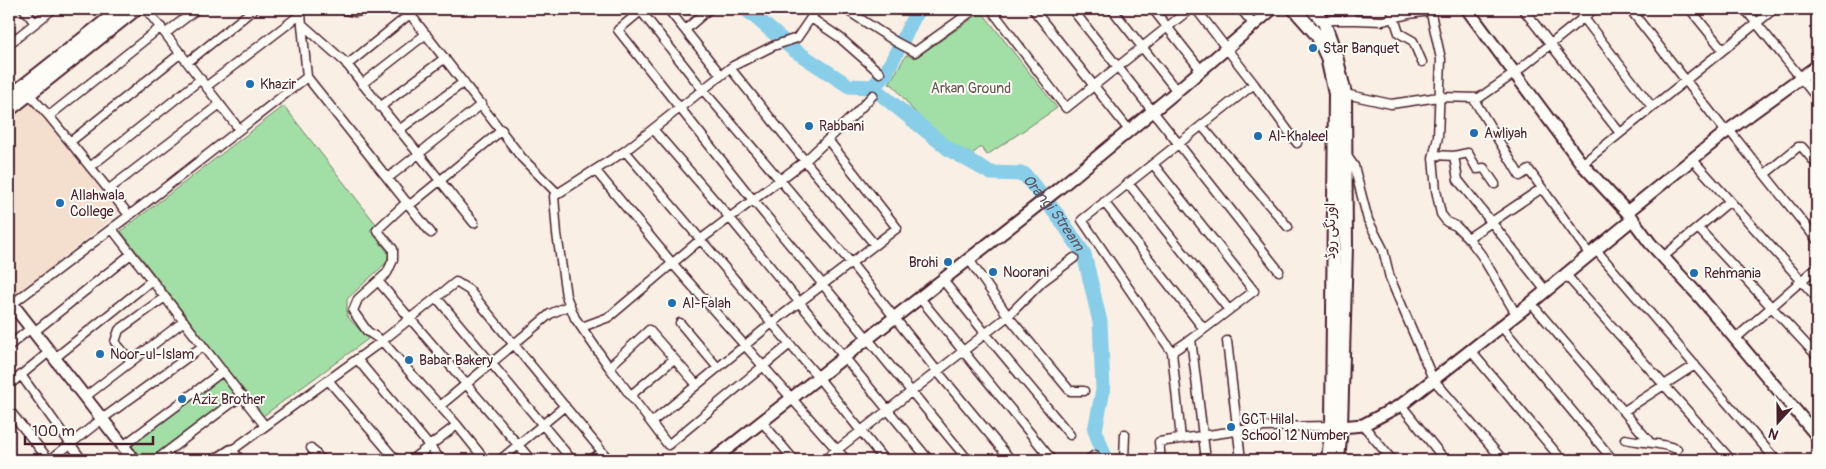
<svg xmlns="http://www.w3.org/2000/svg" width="1826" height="469" font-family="Pangolin,'Playpen Sans Arabic',sans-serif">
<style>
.built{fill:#f4dfce}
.park{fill:#a2dfa6;stroke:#767f68}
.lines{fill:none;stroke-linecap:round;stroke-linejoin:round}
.river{stroke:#88cee9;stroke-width:15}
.street-casing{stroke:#4a1f2b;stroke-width:11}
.secondary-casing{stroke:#4a1f2b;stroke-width:15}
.primary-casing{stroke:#4a1f2b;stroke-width:16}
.street{stroke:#fdfcf7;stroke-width:8}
.secondary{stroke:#fdfcf7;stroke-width:11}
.primary{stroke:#fdfcf7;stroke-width:12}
.poi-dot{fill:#1f6fb2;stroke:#fdfcf7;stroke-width:2}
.labels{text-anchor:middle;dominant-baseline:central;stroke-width:4;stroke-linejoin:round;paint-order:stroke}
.poi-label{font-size:14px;fill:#4a1f2b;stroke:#fdfcf7;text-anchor:start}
.park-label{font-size:14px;fill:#645950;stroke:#fdfcf7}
.street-label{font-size:14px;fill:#4a1f2b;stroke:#fdfcf7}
.water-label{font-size:15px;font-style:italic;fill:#5d5464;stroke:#fdfcf7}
</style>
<rect width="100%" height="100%" fill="#f9efe4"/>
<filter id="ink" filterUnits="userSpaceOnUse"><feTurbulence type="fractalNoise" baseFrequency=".02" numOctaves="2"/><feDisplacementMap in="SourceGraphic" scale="10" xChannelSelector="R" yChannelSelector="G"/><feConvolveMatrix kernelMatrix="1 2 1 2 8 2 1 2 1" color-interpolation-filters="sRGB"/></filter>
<g filter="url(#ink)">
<path class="built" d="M31 101 119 213 13 297 9 292V119Z"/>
<path class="park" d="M982 12 1057 108 987 155 981 147 972 154C950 145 929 128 913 110 906 102 900 93 893 85L889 84 906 55 915 58Z
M284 106 376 224 370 230 389 254 387 262 347 299V316L368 339 263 416 121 231Z
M223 371 242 395 156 460H134L123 446Z"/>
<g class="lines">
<g class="river">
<path id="s1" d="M746 9 794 50 849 86 872 87 950 150 991 173 1024 174 1059 217 1084 254 1100 322 1103 390 1095 430 1103 452 1102 460"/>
<path d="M872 87 885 75 918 9"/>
</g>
<g class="street-casing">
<path id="street" d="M24 9 35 23
M146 9 239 129
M341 9 355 12 371 9
M406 9 522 158 558 194
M643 9 618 30 753 200 968 460
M668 9 721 75
M845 9 896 42 915 52 975 9
M911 9H912
M999 9 994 13 1066 108 1190 9
M1033 9 1129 130
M1072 9 1279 271
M1112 9 1177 91
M1153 9 1201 70
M1241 9 1254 25
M1350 9 1351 20
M1391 9 1399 33 1413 41 1422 62
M1430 9 1441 59 1438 137 1433 158 1436 190 1441 214 1447 222 1456 226 1470 240 1482 256 1516 314
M1523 9 1620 133
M1577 9 1652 107
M1630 9 1726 132
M1690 9 1723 50
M1745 9 1817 98
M641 11 703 90 851 263 937 371 1011 460
M811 18 839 37 880 73
M1324 22 1332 20H1356L1383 21 1409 14 1430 11
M302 24 345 62 474 223
M685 30 709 9
M166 33 197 9
M9 44 53 9
M188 62 254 9
M347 65 410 14
M730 68 805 161 875 245
M307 77 431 233
M362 84 426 34
M1254 84 1297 143
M207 86 301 14 296 9
M29 94 49 116 129 215
M1345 94 1391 104 1439 97 1479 98 1515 73 1594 9
M1473 98 1520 176 1529 170 1590 255
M380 107 445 58
M49 116 161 27
M1202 126 1288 227
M653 129 730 218 929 460
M399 130 464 82
M1729 130 1817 240
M70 142 181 53
M625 151 818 377 884 460
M1434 155 1454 156 1468 153 1477 169 1484 168 1495 184
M1347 156 1354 166 1368 220 1383 249 1390 278 1433 379 1503 460
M1454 156 1458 180 1546 291
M1692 159 1817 298
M1153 164 1254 291 1191 339 1172 352
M1582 164 1774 9
M90 167 201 79
M596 171 672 263 846 460
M1765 174 1798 147H1802L1817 165
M388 178 482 104
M1128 183 1229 310
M108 190 220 104
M407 202 377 230 393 249V260L387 273 358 299 353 311 367 331 382 341 457 425 485 460
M1104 202 1204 329
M410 205 502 130
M1698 228 1817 356
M112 229 265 426
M1468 238 1542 188
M1596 250 1776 460
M1663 257 1730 201
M968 258 1008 316 1070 391H1084
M1566 275 1731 460
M942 279 985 333 1070 435
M378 281 531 460
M919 297 1052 460
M437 298 572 460
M1531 303 1649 441
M12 304 143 205 307 77 301 14 303 9
M680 323 718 368
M1501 326 1613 460
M582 327 609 317 700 240 805 161 855 114 873 95
M34 332 131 254
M1191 339 1206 460
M1735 339 1817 267
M1227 341 1241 460
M790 344 668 445 609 367 575 318 566 296 557 234 554 196 625 151 733 66 773 46 797 38 817 9
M9 346 31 328
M1470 350 1562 460
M55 358 152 280
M357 359 441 460
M131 361 115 342 119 330 165 297
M609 367 649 330 697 385
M21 375 82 460
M328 380 396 460
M9 385 49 352
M631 395 674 359
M85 397 184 321
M1401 405 1445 460
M440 406 550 314 570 305
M9 410 49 460
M1624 411 1695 365
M652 422 772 323 897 228 828 140
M762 422 794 460
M1363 425 1392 460
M1181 439 1172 352 1082 220 1254 84 1196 9
M1625 439C1643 443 1659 442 1677 449
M123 446 223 371
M311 448 321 460
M231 451 382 341 456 282 469 290 609 460
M50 460 102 419 203 346
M156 460 242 395
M411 460 457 425
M500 460 565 406
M591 460 602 452
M824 460 1008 316 1043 281 1074 258
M1088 460 1095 455
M1124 460 1125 434
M1161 460 1159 442 1264 427 1334 426"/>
</g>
<g class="secondary-casing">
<path id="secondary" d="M1467 9 1582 164 1627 212 1650 243 1700 297 1817 436
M1627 212 1726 132 1817 66
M9 300 134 460
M1341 427 1363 425 1401 405 1531 303 1633 219
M217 460 231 451 238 460
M713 460 1057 190 1171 96 1272 9"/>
</g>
<g class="primary-casing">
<path id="primary" d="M1294 9 1317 35 1327 57 1335 94 1332 425 1328 460
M1312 9 1324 22 1336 56 1345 94 1346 246 1341 427 1338 460
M9 97 121 9
M9 110 136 9"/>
</g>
<use href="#street" class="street"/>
<use href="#secondary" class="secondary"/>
<use href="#primary" class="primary"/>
</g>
</g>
<g class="poi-dot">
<circle cx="1313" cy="48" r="5"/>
<circle cx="250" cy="84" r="5"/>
<circle cx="809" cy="126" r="5"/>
<circle cx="1474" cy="133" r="5"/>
<circle cx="1258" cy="136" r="5"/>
<circle cx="60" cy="203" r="5"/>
<circle cx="948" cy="262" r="5"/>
<circle cx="993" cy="272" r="5"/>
<circle cx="1694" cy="273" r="5"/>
<circle cx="672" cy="303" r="5"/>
<circle cx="100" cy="354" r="5"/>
<circle cx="409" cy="360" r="5"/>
<circle cx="182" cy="399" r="5"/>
<circle cx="1231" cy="427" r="5"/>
</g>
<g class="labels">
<g class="poi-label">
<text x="1323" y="48">Star Banquet</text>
<text x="260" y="84">Khazir</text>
<text x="819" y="126">Rabbani</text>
<text x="1484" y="133">Awliyah</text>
<text x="1268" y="136">Al-Khaleel</text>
<text x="70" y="195">Allahwala<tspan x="70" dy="16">College</tspan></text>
<text x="938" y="262" text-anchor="end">Brohi</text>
<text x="1003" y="272">Noorani</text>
<text x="1704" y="273">Rehmania</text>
<text x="682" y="303">Al-Falah</text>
<text x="110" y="354">Noor-ul-Islam</text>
<text x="419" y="360">Babar Bakery</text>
<text x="192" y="399">Aziz Brother</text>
<text x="1241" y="419">GCT Hilal<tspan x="1241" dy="16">School 12 Number</tspan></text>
</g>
<g class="park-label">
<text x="971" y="88">Arkan Ground</text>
</g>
<g class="street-label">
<text transform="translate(1330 231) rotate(-90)">اورنگی روڈ</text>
</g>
<g class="water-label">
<text stroke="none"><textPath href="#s1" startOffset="381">Orangi Stream</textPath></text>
</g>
</g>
<rect width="1826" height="469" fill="none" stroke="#fdfcf7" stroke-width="30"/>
<rect x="15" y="15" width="1796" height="439" fill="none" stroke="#4a1f2b" stroke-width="2" filter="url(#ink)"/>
<g transform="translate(1778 422) rotate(201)" stroke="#fdfcf7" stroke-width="4" paint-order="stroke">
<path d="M0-4L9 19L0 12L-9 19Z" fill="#4a1f2b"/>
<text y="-8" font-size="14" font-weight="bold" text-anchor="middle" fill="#4a1f2b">N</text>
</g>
<path d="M25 436v8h128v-8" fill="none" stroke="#4a1f2b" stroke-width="2.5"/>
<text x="32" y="436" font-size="15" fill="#4a1f2b" stroke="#fdfcf7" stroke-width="4" paint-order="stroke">100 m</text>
</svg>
